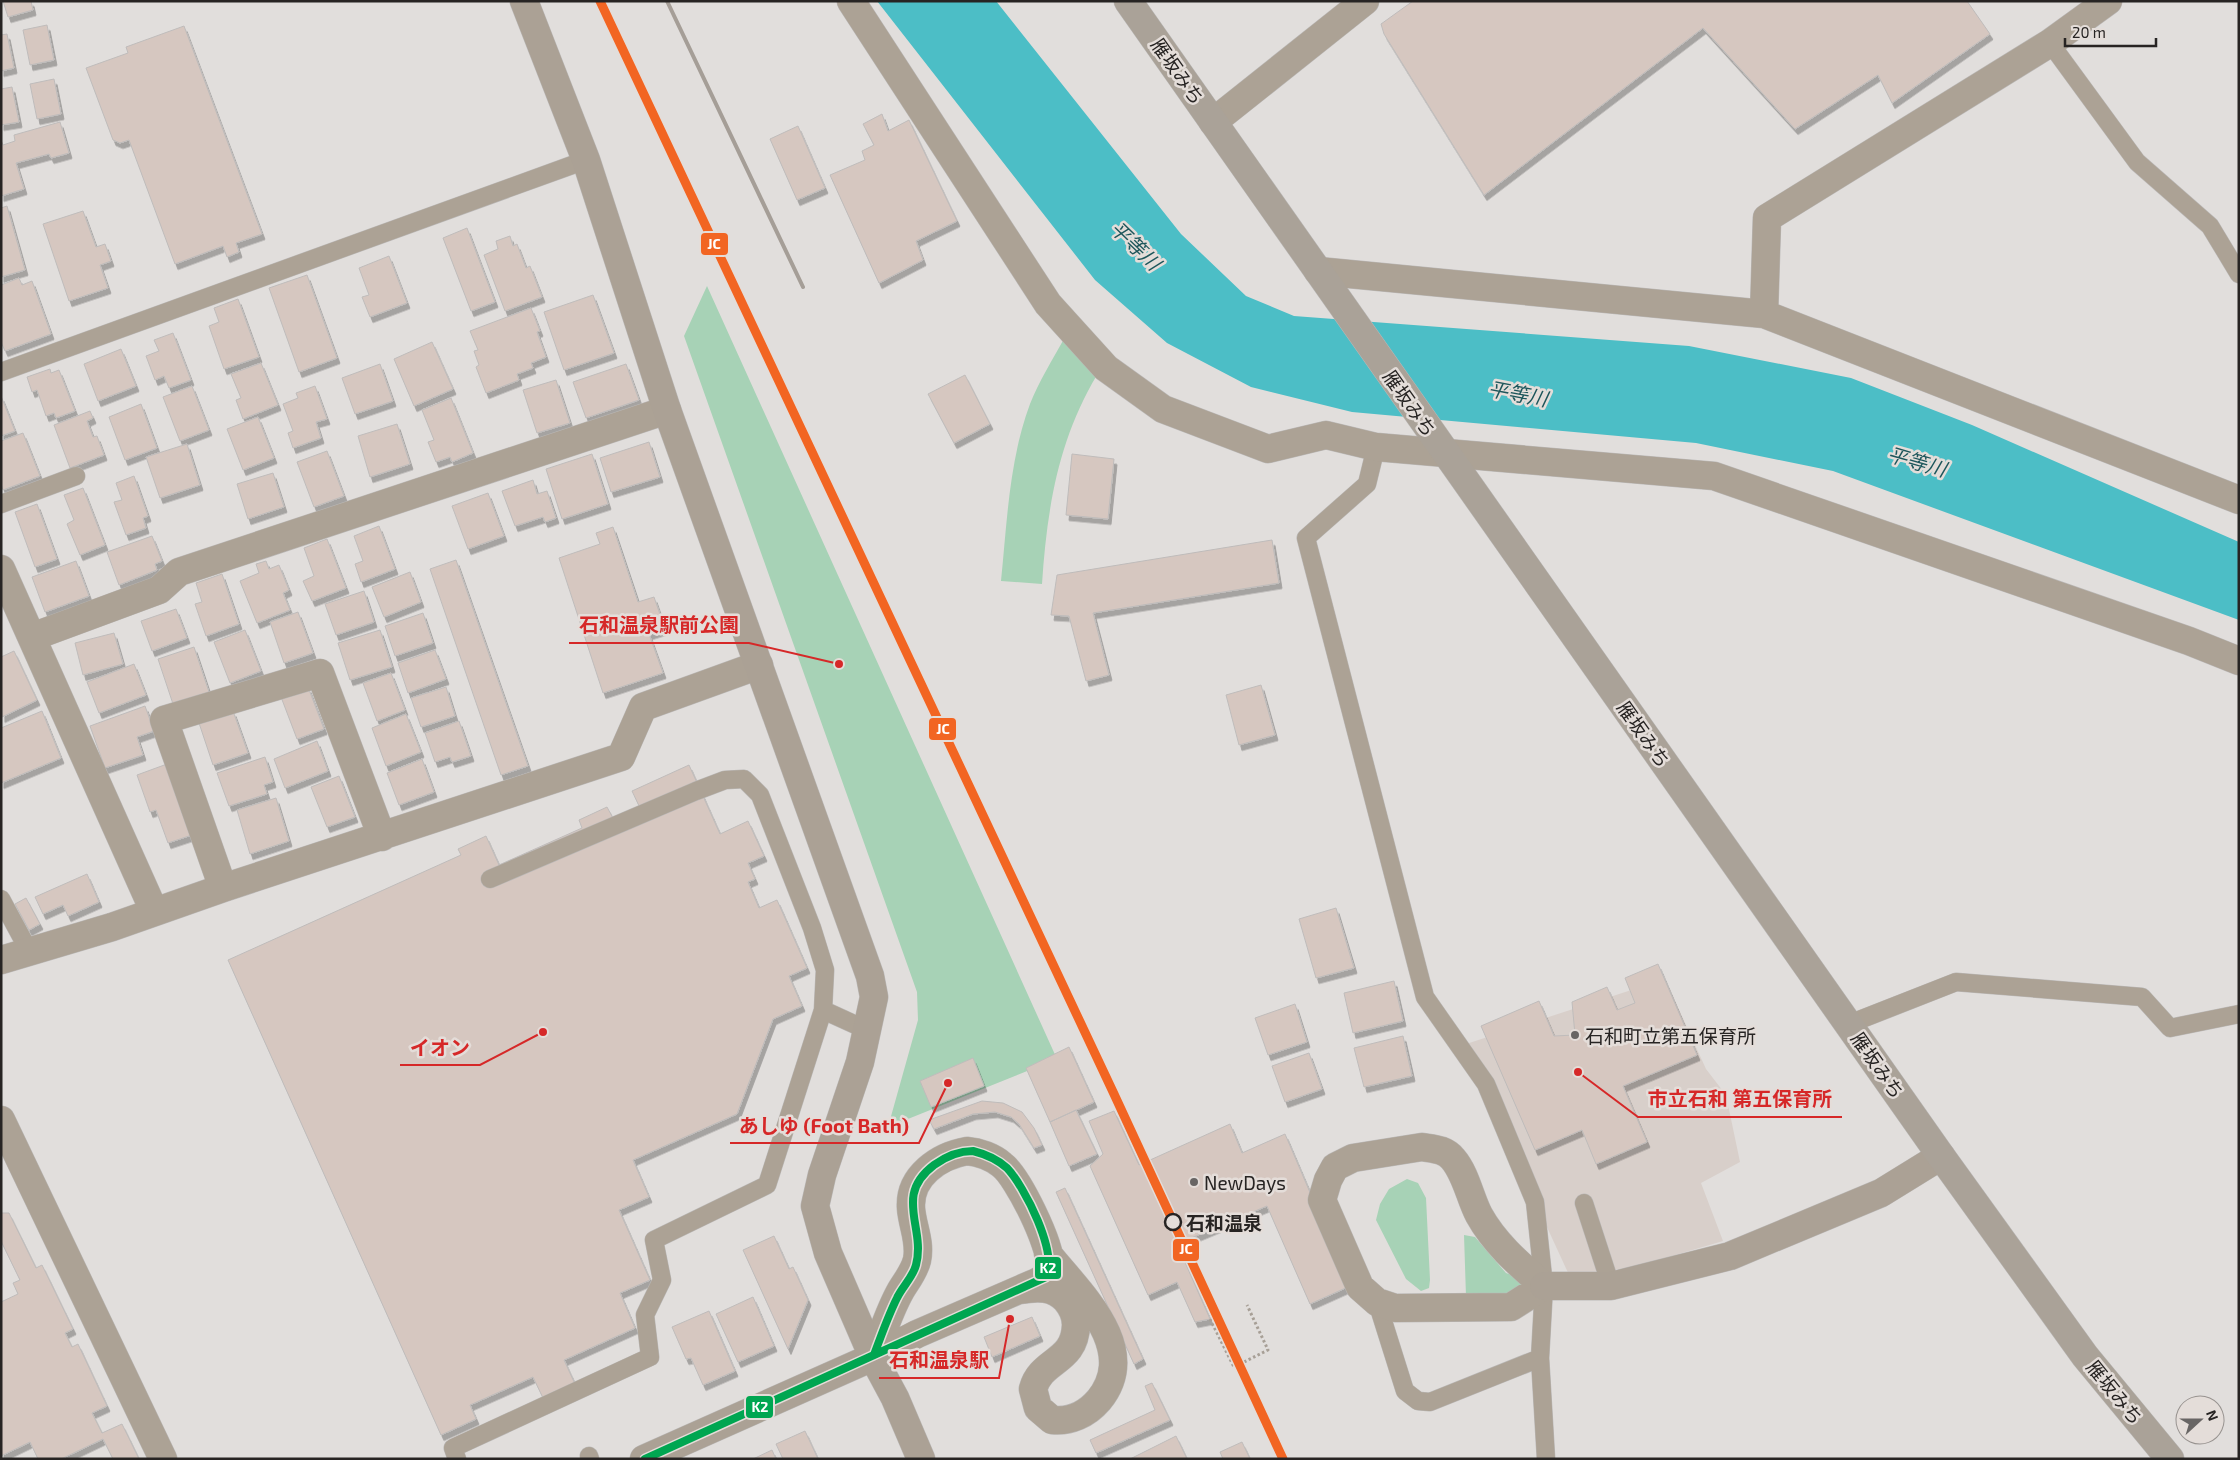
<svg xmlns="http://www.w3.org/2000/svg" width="2240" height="1460" font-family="'Exo 2','Noto Sans JP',sans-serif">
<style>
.built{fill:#d8cfca}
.green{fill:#a7d2b6}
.water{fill:#4cbec6}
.building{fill:#d6c7c0;stroke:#bfbcbb;filter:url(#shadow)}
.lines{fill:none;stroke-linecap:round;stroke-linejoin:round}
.lane-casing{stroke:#bbb9b8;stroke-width:19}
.street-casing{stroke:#bbb9b8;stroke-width:29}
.secondary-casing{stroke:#bbb9b8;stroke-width:29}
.highway-casing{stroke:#bbb9b8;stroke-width:29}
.path{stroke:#a79f96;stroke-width:3;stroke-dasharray:2.5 2.5;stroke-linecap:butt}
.lane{stroke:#aca295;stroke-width:18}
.street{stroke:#aca295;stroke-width:28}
.secondary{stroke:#aba195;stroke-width:28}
.highway{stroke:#aaa298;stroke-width:28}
.rail{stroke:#a59e97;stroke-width:4}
.bus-1-casing{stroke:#e4ddd9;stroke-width:11}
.bus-1{stroke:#00a651;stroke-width:8}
.rail-1-casing{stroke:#e4ddd9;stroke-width:12}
.rail-1{stroke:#f26522;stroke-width:9}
.poi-dot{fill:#686564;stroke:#e4ddd9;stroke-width:2}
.stop-dot{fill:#e4ddd9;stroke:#272423;stroke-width:2.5}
.labels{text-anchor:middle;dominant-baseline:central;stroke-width:5;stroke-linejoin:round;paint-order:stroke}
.street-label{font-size:19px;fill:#272423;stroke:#e4ddd9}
.poi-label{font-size:19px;fill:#272423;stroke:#e4ddd9;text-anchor:start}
.stop-label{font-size:19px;font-weight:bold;fill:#272423;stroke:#e4ddd9;text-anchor:start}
.water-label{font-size:20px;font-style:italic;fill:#1d565b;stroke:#e4ddd9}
.leader{fill:none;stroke:#d62828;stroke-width:2}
.callout-dot{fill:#d62828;stroke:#e4ddd9;stroke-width:2}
.callout-label{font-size:20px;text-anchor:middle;font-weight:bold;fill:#d62828;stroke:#e4ddd9;stroke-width:5;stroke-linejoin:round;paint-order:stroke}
.line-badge{stroke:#e4ddd9;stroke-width:2}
.badge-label{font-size:14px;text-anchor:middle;font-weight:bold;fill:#fff}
</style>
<defs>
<filter id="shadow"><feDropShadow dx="3" dy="5.5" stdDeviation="0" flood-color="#0004"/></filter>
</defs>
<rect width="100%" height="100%" fill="#e1dedc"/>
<path class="built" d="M1665 979 1706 1069 1726 1095 1740 1162 1701 1183 1723 1241 1638 1266 1570 1277 1463 1045Z"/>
<path class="green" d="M707 286 1057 1059 888 1127 918 1020 917 992 684 336Z
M1065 337 1097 375C1058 440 1047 509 1042 584L1001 581C1007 523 1009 460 1030 404 1039 381 1053 359 1065 337Z
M1407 1179 1418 1183 1426 1198 1430 1280 1429 1288 1421 1291 1406 1279 1376 1220 1380 1204 1389 1189Z
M1464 1235 1475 1237 1506 1273 1526 1280 1511 1299 1466 1296Z"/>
<path class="water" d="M877 1H996L1181 234 1246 296 1294 316 1689 346 1851 378 1972 425 2239 542V620L1833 471 1696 443 1352 412 1251 387 1167 343 1095 280Z"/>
<path class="building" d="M3 1H31L33 10 8 17Z
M1413 1H1967L1990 34 1892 103 1878 75 1795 129 1703 28 1484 195 1384 34 1381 24Z
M47 25 54 60 30 65 23 30Z
M184 26 262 234 236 243 239 252 227 257 223 246 175 264 129 140 120 143 113 140 86 68 128 53 126 47Z
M7 34 14 68 1 71V35Z
M54 79 61 114 37 119 30 84Z
M12 87 19 122 1 125V89Z
M882 114 888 131 909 120 957 221 916 241 923 260 879 283 830 175 865 160 862 151 874 145 863 124Z
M60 122 69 153 51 158 49 154 16 163 24 189 1 196V140L3 145 15 141 14 135Z
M798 126 825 188 797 200 770 139Z
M7 206 25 270 1 277V208Z
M83 211 96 247 105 244 111 261 100 265 108 288 69 301 43 224Z
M467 228 495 302 471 311 443 238Z
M510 236 513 246 517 244 526 268 530 266 542 297 505 311 484 255 498 249 496 241Z
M389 256 407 303 370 317 362 297 369 295 359 268Z
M307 275 337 358 299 372 269 288Z
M19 278 22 285 32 281 51 334 5 351 1 342V285Z
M593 295 614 353 564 370 544 312Z
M238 299 259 357 224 369 209 326 219 322 214 308Z
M531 308 540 331 537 332 546 357 531 363 533 368 517 374 519 380 486 393 476 367 479 365 474 351 478 350 470 331Z
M173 333 191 380 169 388 164 376 155 380 146 356 159 351 154 340Z
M432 342 453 389 414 406 394 359Z
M121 349 136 386 98 401 84 364Z
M261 363 278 405 243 419 236 400 241 398 231 374Z
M380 364 393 401 355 414 342 378Z
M626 364 639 400 586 418 573 382Z
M50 369 51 373 59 370 75 411 56 418 54 413 46 416 37 390 32 392 27 377Z
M965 375 990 424 954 443 928 394Z
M556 380 570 423 537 433 523 390Z
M192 386 209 430 180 441 163 397Z
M315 386 327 419 316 422 321 438 293 448 288 433 293 431 283 404 298 398 296 393Z
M1 396 15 431 1 436Z
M451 398 473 453 452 462 450 457 436 462 428 442 434 440 422 410Z
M141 404 157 448 125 460 109 417Z
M90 411 93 418 87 421 93 437 97 436 104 455 70 468 54 425Z
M258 417 274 458 243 470 227 429Z
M397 424 410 464 370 477 358 436Z
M23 433 40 476 3 490 1 484V441Z
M649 442 660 477 611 492 600 458Z
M187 444 200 485 160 498 146 457Z
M327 451 344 496 314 507 297 462Z
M592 454 608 504 562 519 546 469Z
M1072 454 1114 459 1108 519 1066 515Z
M273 473 284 507 248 519 237 484Z
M134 476 148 516 143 518 146 528 126 535 114 502 122 500 116 483Z
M533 480 537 494 547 491 556 518 545 522 543 517 515 526 502 491Z
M83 488 105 545 80 555 67 524 74 520 64 495Z
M488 493 504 536 468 549 452 506Z
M37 504 57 559 35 567 15 512Z
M379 526 395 569 361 582 355 564 363 561 354 536Z
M613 527 638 602 654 597 665 629 649 634 663 673 603 693 559 558 600 544 596 533Z
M152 536 162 561 155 564 157 570 119 585 107 552Z
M327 539 346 588 312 601 303 581 314 576 304 548Z
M1272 540 1279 583 1093 613 1109 675 1086 681 1069 616 1051 615 1057 575Z
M456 560 528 766 501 775 430 569Z
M76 561 89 596 45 612 32 577Z
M266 561 269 569 279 565 289 590 283 593 290 610 257 623 240 581 259 573 256 564Z
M410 572 421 602 384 617 372 587Z
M222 574 239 624 206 636 195 604 202 602 196 583Z
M364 591 374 622 336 635 325 604Z
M176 609 187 638 152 651 141 621Z
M298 612 313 653 284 663 270 622Z
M423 613 433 643 395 656 385 626Z
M245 630 261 671 230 683 214 642Z
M380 630 392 667 350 680 338 643Z
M114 633 123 664 83 675 75 643Z
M194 647 209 692 173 704 158 659Z
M435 650 446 679 408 693 398 663Z
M14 651 37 700 2 717 1 657Z
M134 664 146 695 99 713 87 682Z
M391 673 405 710 377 721 363 683Z
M1261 685 1275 735 1239 745 1226 695Z
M308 687 324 729 297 739 281 697Z
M446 687 455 716 421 727 411 698Z
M145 706 154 731 137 737 143 755 105 768 90 726Z
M42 711 61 758 1 783V728Z
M233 711 248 753 213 765 199 723Z
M406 714 421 752 386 766 372 728Z
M459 721 471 756 452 762 450 757 435 762 425 733Z
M317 741 328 771 285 788 274 759Z
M265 757 273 782 264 785 267 794 229 806 217 773Z
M422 759 434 792 399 805 387 773Z
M167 764 192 835 168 843 156 810 150 812 137 775Z
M689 765 720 834 748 821 764 856 748 863 755 879 748 882 759 908 777 900 807 968 789 976 802 1006 773 1019 737 1114 633 1160 649 1197 619 1210 650 1280 620 1293 635 1328 564 1360 575 1384 543 1398 533 1377 470 1405 476 1419 441 1435 228 960 461 855 458 849 486 836 499 865 582 828 579 820 607 807 614 820 640 808 632 791Z
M339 776 355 817 327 827 311 787Z
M276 798 289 841 250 854 237 810Z
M87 874 99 902 68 916 63 905 43 914 35 897Z
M26 898 40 924 29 930 15 904Z
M1336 908 1354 968 1316 978 1299 919Z
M1658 964 1697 1055 1623 1086 1647 1142 1596 1164 1582 1130 1535 1150 1481 1026 1539 1001 1554 1036 1575 1035 1572 1002 1607 987 1617 1010 1635 1003 1625 978Z
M1394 981 1403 1021 1353 1033 1344 993Z
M1295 1004 1307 1042 1268 1055 1255 1018Z
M1403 1036 1412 1076 1364 1087 1354 1048Z
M1069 1047 1094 1102 1050 1122 1026 1068Z
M1309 1053 1322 1089 1285 1102 1272 1066Z
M973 1058 984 1086 931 1107 920 1081Z
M982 1101 1003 1103 1022 1112 1034 1128 1042 1145 1034 1148 1019 1124 1011 1117 995 1112 973 1114 934 1129 929 1120Z
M1076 1110 1097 1154 1069 1166 1050 1122Z
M1114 1111 1139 1165 1230 1124 1242 1153 1285 1134 1350 1286 1310 1304 1267 1206 1177 1244 1210 1319 1195 1322 1177 1282 1148 1295 1090 1166 1103 1154 1089 1121Z
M1065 1188 1143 1359 1134 1364 1056 1192Z
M1 1213H9L36 1268 42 1265 73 1329 65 1333 72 1347 78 1344 107 1406 92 1413 102 1433 122 1424 139 1459H113L103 1439 61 1459H38L30 1442 1 1456V1302L18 1294 13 1283 20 1280 1 1241Z
M774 1236 789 1269 793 1267 808 1300 788 1349 743 1250Z
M753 1297 774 1346 738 1362 716 1314Z
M709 1311 735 1371 703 1385 691 1358 686 1359 672 1327Z
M1032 1317 1040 1336 992 1357 984 1337Z
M1152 1383 1170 1420 1096 1453 1090 1440 1155 1410 1145 1386Z
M805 1431 818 1459H783L776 1444Z
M1176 1436 1187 1459H1130Z
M1242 1442 1250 1459H1223L1220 1452Z
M772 1450 776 1459H753Z"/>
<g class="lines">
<g class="lane-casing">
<path id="lane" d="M2050 43 2137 162 2210 226 2239 274
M1 372 586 160
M1376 447 1367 484 1306 538 1425 997 1486 1084 1535 1202 1544 1286 1540 1358 1546 1459
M1 504 76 476
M1 899 29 951
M823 1010 867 1030
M1849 1024 1956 982 2142 997 2170 1028 2239 1014
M1584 1203 1611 1286
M1377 1302 1405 1391 1418 1401 1430 1402 1540 1358
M589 1456 590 1459
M457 1459 453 1448 650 1357 645 1315 662 1280 654 1240 767 1185 823 1010 825 970 812 928 760 795 744 779 725 780 696 791 490 879"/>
</g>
<g class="street-casing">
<path id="street" d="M851 1 1048 304 1106 368 1163 409 1268 449 1326 435 1376 447 1714 476 2189 641 2239 661
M1213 122 1365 1
M1318 271 1764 314 2239 500
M1764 314 1767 218 2050 43 2108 1
M1 569 154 911
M32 637 159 590 179 572 667 410
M223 888 164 720 320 673 382 837
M1 960 112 927 223 888 621 757 643 707 759 665
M1 1120 163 1459
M1422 1147C1434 1149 1445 1149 1453 1159 1466 1174 1470 1198 1479 1215 1495 1244 1520 1265 1544 1286L1511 1307 1395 1308 1377 1302 1360 1287 1322 1200 1328 1180 1335 1167 1353 1158Z
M967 1151C979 1152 993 1157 1002 1165 1018 1177 1051 1245 1050 1265 1050 1274 1044 1278 1037 1282L917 1334 873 1357C882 1335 889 1311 901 1290 907 1280 914 1272 917 1260 921 1242 912 1225 911 1208 909 1176 939 1156 967 1151Z
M1020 1290C1037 1287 1053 1286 1066 1300 1072 1307 1076 1317 1076 1325 1075 1363 1041 1359 1033 1389L1038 1408 1052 1420C1070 1422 1087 1414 1099 1400 1141 1348 1079 1293 1048 1254"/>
</g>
<g class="secondary-casing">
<path id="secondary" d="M524 1 586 160 667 410 870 976 874 997 860 1062 822 1175 815 1206 828 1253 873 1357 895 1398 921 1459
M1544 1286H1611L1730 1256 1881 1193 1941 1156
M644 1459 873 1357"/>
</g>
<g class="highway-casing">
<path id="highway" d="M1128 1 1941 1156 2085 1356 2170 1459"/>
</g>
<path class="path" d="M1210 1319 1234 1367 1268 1350 1247 1305"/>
<use href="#lane" class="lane"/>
<use href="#street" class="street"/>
<use href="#secondary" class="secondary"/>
<use href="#highway" class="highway"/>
<path class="rail" d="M667 1 803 287"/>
<g class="bus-1-casing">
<path id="bus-1" d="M973 1151C985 1154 997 1159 1007 1168 1025 1187 1058 1253 1046 1277L874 1355C881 1336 888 1316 897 1298 902 1287 913 1277 916 1265 926 1227 893 1196 934 1165 945 1157 958 1151 973 1151Z
M645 1459 874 1355"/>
</g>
<use href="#bus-1" class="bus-1"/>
<g class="rail-1-casing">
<path id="rail-1" d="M600 1 1114 1094 1283 1459"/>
</g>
<use href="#rail-1" class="rail-1"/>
</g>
<g class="poi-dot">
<circle cx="1575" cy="1035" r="5"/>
<circle cx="1194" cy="1182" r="5"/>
</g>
<circle class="stop-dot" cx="1173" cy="1222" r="8"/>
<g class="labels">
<g class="street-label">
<text transform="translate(1178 71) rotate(55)">雁坂みち</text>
<text transform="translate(1410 403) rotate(55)">雁坂みち</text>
<text transform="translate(1644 734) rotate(55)">雁坂みち</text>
<text transform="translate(1878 1065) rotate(55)">雁坂みち</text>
<text transform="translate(2115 1392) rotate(51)">雁坂みち</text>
</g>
<g class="poi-label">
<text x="1585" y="1035">石和町立第五保育所</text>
<text x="1204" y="1182">NewDays</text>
</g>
<g class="stop-label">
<text x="1186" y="1222">石和温泉</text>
</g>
<g class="water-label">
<text transform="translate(1136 245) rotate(44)">平等川</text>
<text transform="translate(1518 393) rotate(11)">平等川</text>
<text transform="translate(1917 461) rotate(16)">平等川</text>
</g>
</g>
<path class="leader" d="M839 664L749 643H569M543 1032L480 1065H400M1578 1072L1638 1117H1842M948 1083L919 1143H730M1010 1319L999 1378H879"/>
<g class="callout-dot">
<circle cx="839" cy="664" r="5"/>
<circle cx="543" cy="1032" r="5"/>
<circle cx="1578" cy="1072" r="5"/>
<circle cx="948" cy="1083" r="5"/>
<circle cx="1010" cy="1319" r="5"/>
</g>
<g class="callout-label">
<text x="659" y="632">石和温泉駅前公園</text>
<text x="440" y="1055">イオン</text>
<text x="1740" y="1106">市立石和 第五保育所</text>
<text x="824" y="1133">あしゆ (Foot Bath)</text>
<text x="939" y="1367">石和温泉駅</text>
</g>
<g class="line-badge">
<rect x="700" y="232" width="29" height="24" rx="5" fill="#f26522"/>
<rect x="928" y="717" width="29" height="24" rx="5" fill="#f26522"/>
<rect x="1172" y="1238" width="28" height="24" rx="5" fill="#f26522"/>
<rect x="1034" y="1256" width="28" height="24" rx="5" fill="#00a651"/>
<rect x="745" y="1395" width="29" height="24" rx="5" fill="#00a651"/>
</g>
<g class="badge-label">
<text x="714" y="249">JC</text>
<text x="943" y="734">JC</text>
<text x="1186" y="1254">JC</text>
<text x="1048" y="1273">K2</text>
<text x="760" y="1412">K2</text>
</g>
<rect width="2240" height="1460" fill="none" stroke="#272423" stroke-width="5"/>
<g transform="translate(2200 1420) rotate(69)"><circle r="24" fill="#e4ddd9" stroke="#989390"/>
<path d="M0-4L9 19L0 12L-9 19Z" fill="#686564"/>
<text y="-8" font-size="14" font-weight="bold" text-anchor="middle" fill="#272423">N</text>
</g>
<path d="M2065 38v8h91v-8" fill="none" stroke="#272423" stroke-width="2.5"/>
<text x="2072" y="38" font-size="15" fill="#272423" stroke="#e4ddd9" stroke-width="4" paint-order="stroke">20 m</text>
</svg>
